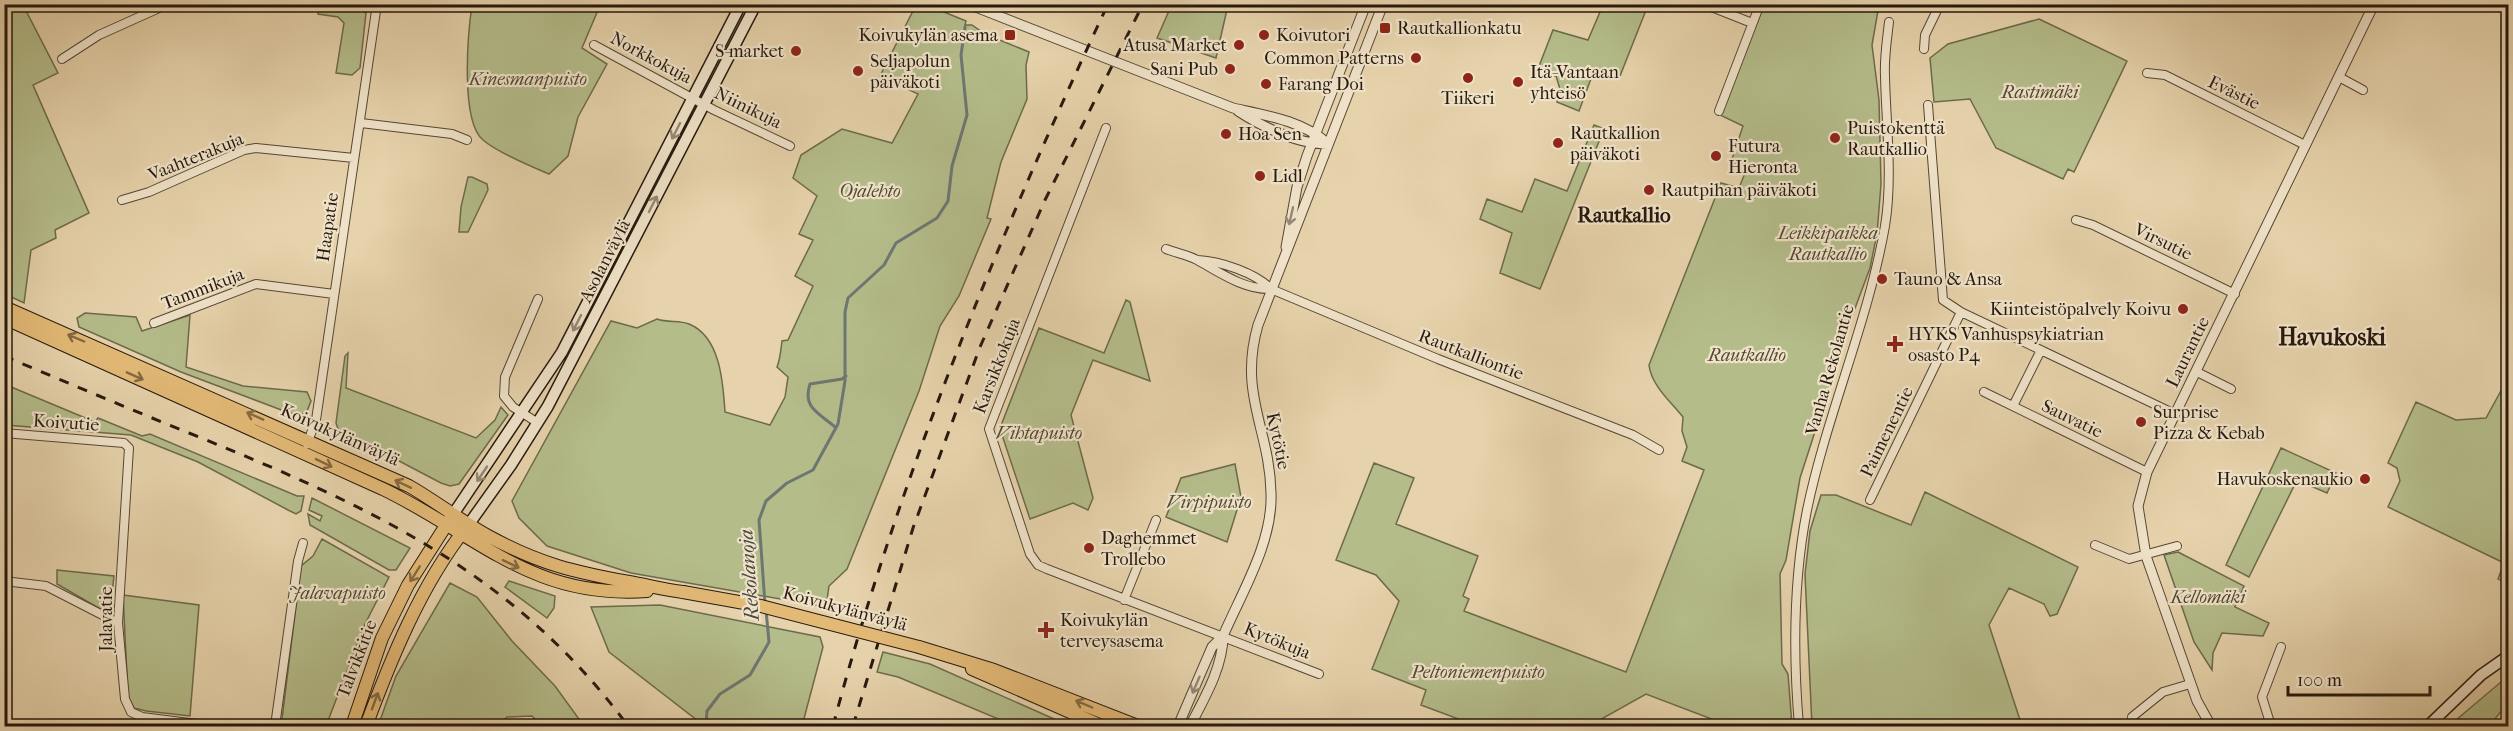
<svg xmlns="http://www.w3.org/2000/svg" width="2513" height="731" font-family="'IM FELL French Canon',serif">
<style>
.green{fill:#b4bc8a;stroke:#6d6a4c;stroke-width:1.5}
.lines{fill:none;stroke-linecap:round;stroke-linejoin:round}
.stream{stroke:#6d7772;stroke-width:3}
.minor-casing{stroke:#564735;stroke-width:10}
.tertiary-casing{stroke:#564735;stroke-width:11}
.secondary-casing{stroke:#26190e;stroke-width:13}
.primary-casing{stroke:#26190e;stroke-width:14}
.minor{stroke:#efe2c8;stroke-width:8}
.tertiary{stroke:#efe2c8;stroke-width:9}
.secondary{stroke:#efe2c8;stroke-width:10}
.primary{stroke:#e3b976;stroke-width:12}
.rail{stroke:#26190e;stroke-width:3;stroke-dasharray:10 10;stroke-linecap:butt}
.primary-bridge-casing{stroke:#26190e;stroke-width:14;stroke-linecap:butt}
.primary-bridge{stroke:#e3b976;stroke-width:12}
.oneway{stroke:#958874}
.oneway2{stroke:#846942}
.poi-dot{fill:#8f2418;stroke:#efe2c8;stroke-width:2}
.labels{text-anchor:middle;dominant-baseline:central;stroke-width:4.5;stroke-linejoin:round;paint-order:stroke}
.poi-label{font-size:18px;fill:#26190e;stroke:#efe2c8;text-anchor:start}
.street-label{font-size:18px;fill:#26190e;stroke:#efe2c8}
.park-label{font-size:18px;font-style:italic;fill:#514a33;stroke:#efe2c8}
.water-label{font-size:20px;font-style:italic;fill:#494840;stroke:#efe2c8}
.quarter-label{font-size:21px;font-weight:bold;fill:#26190e;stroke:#efe2c8}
.district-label{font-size:24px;font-weight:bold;fill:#26190e;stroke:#efe2c8}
</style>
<rect width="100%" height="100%" fill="#e6d2ab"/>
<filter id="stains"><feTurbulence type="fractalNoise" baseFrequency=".00333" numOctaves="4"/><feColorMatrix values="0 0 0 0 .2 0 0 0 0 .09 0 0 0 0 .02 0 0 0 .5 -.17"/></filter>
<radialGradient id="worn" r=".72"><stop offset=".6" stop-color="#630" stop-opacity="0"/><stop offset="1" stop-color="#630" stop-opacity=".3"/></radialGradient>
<path class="green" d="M5 4 23 5 58 73 33 85 89 213 55 230 56 238 31 250 24 303 5 294Z
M319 4 353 5 366 13 360 68 352 75 336 73 344 23 338 17 318 14Z
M594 4 598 10 582 48 607 64 578 117 568 156 549 174C530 166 498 153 483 140 460 121 468 32 472 5Z
M1172 4 1228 5 1216 58 1157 38Z
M916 5H927L966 21 965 25H972L985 34 1029 52 1026 65 1027 99 1001 162 987 218 991 219 959 296 940 326 919 391 847 569 829 586 826 607 631 573 547 546 519 518 512 501 611 321 637 328 657 319C668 323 679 320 689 324 721 337 723 384 725 412L770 425 785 397 788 377 777 367C780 360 781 349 782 341L788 340 813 286 795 276 813 240 799 234 817 196 793 178 801 155 842 129 892 143 918 94 880 76Z
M1603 5H1648L1620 76 1595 68 1579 111 1557 102 1560 89 1556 76 1536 74 1553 30 1588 40Z
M1764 5H1879L1872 45 1879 100 1881 184 1877 234 1870 268 1854 311 1800 478 1786 560 1780 574 1782 664 1788 674 1792 726H1730L1646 694 1589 726H1477L1421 705 1426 690 1372 669 1399 601 1376 575 1336 560 1374 463 1414 478 1396 524 1478 556 1463 596 1469 599 1464 611 1626 672 1704 470 1682 461 1687 447 1682 431 1683 417C1671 402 1651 385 1649 365L1721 183 1739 188 1747 168 1731 162 1743 126 1720 115Z
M2039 19 2127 61 2074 172 2068 169 2063 179 1996 148 1970 99 1934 102 1930 58 1948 44Z
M1594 125 1604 129 1540 289 1500 273 1512 233 1480 219 1487 199 1522 212 1535 179 1567 191Z
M468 177H472L487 184 488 190 468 232H459L461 207Z
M1126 300 1130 302 1150 381 1093 360 1071 415 1093 498 1088 510 1073 503 1030 519 1001 432 1002 423 1039 328 1104 353Z
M85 313 136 317 142 331 190 315 186 367 243 386 307 392 311 401 307 411 300 416 284 411 181 372 79 327 77 318Z
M348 353 346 388 476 438 495 420 501 407 508 415 459 484 450 486 441 483 338 429 336 423 345 356Z
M2508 378V584L2498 579 2504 563 2388 507 2400 481 2397 468 2388 463 2416 402 2456 420 2486 418Z
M4 384 95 422 98 418 142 436 150 434 297 496H304L301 511 296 514 288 510 198 462 131 435 5 425Z
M2281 448 2336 473 2327 493 2297 480 2249 577 2226 565Z
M1235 464 1241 497 1227 542 1166 517 1181 478Z
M1925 492 2078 567 2057 614 2050 616 2044 604 2009 588 1989 625 2022 726H1812L1805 574 1810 531 1821 495H1836L1911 525Z
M312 498 410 548 396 570H389L310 525 308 514 320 521 322 516 309 510Z
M322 539 389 577 365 624 326 726H285L282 719 301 566 313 556Z
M2178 552 2244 586 2235 607 2269 623 2263 636 2222 633 2213 653 2212 670 2194 642 2164 555Z
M57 570 114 576 110 609 102 610 57 584Z
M509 581 555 596 554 608 547 618 505 587Z
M450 583 477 597 512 641 555 686 584 726H542L532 716 507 717 497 726H378L396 676Z
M123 595 199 605 190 716 146 711 134 708 128 696Z
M660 605 820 637 823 647 802 726H699L698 721 609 652 591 607Z
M883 652 930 664 1070 726H1015L898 677 877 672Z
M2508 676V703L2489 726H2449Z"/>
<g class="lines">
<path class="stream" d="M835 427C819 413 802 408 810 384L842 379 846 376
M765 604 759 520 766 501 787 483 813 470 838 424 845 381V312L848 298 884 265 896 243 937 218 948 201 952 166 967 115 961 55 965 27
M706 726 707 711 720 694 750 675 769 642 766 610"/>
<g class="minor-casing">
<path id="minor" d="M1704 4 1752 23
M594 45 714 110 790 146
M1924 49 1925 35 1940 4
M62 59 99 35 168 4
M2147 73 2165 75 2305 145
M2339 77 2363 90
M1928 105 1943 300 1961 312 2175 414
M1719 111 1760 4
M361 123 452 134 467 140
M1106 128 989 429 1030 554 1038 565 1047 569 1319 674
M122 200 149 192 244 150 256 148 354 158
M2076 220 2093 225 2235 294
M1166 249C1176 253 1188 255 1197 260 1219 272 1244 290 1271 289L1438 359 1633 435 1659 450
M1198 260C1220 261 1256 273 1271 289
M154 323 256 284 334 294
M2197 372 2231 389
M1984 392 2147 472
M2013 406 2041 350
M538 423 513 407 504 396 505 377 538 299
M4 433 124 443 129 448 118 623 125 699 131 712 142 717 213 726
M307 444 316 420 377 4
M1870 500 1961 312
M2095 545 2129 559 2177 546
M4 581 46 586 118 623
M1124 600 1156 520
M2132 717 2163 692 2190 684
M275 726 298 561 303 543
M1799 726C1793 655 1793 581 1807 510 1827 414 1868 322 1885 226 1893 177 1886 125 1885 76 1884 58 1887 40 1889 22
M2271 726 2262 697 2281 647"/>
</g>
<g class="tertiary-casing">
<path id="tertiary" d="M968 4 1233 108C1265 115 1304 121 1328 144
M1238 111C1263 127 1297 144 1328 144
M1286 247 1297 187 1307 156 1366 4
M1178 726 1212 647 1223 636C1242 592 1273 542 1271 493 1270 430 1238 394 1258 325L1383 4
M1190 726C1204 699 1223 667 1223 636
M2211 726 2197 701 2146 556 2138 506 2147 472 2374 4"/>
</g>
<g class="secondary-casing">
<path id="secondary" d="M454 513 562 352 741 4
M469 524 511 465 548 406 756 4
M2428 726 2481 675 2508 656"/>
</g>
<g class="primary-casing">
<path id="primary" d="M4 307 409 486C437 502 462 522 490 537 540 564 574 572 629 582 647 585 664 590 683 592
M4 318 383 489C478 535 531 599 647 591
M919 647 994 670 1138 726
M972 669 1102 726
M352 726 382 638 408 585 450 519
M366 726C391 659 420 587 465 529"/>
</g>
<use href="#minor" class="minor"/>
<use href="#tertiary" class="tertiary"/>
<use href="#secondary" class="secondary"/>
<use href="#primary" class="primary"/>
<path class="rail" d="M4 356C66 382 127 408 189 433 364 504 513 570 628 726
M833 726C899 477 998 238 1108 4
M853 726 913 528 980 347 1045 200 1143 4"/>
<g class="primary-bridge-casing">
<path id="primary-bridge" d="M683 592 761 606 919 647"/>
</g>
<use href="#primary-bridge" class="primary-bridge"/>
</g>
<defs><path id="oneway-shaft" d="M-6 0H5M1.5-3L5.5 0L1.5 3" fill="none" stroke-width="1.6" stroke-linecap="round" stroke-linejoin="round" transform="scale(1.5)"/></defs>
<g class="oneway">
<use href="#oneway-shaft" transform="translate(676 131) rotate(117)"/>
<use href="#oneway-shaft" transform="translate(653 204) rotate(-63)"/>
<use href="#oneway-shaft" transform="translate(1291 216) rotate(103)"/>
<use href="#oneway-shaft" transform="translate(577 323) rotate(117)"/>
<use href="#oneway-shaft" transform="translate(482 474) rotate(124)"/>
<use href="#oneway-shaft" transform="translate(1196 685) rotate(113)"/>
</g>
<g class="oneway2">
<use href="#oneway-shaft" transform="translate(76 338) rotate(-157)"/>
<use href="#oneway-shaft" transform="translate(135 376) rotate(24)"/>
<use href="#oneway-shaft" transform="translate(255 416) rotate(-156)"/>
<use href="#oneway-shaft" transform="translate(324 463) rotate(26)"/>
<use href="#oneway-shaft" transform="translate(403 484) rotate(-155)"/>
<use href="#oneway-shaft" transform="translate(511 564) rotate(25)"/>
<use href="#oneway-shaft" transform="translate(415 574) rotate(122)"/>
<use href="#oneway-shaft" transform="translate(375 701) rotate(-70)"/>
<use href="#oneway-shaft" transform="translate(1084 704) rotate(-157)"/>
</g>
<g class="poi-dot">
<rect x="1379" y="22" width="12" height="12" rx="3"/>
<rect x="1004" y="29" width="12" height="12" rx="3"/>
<circle cx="1264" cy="35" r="6"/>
<circle cx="1239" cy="45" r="6"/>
<circle cx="796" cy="51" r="6"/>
<circle cx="1416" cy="58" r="6"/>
<circle cx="1230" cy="69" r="6"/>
<circle cx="858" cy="71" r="6"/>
<circle cx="1468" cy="78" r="6"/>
<circle cx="1518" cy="82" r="6"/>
<circle cx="1266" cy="84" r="6"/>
<circle cx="1226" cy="134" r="6"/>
<circle cx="1835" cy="138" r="6"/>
<circle cx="1558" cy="143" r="6"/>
<circle cx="1716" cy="156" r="6"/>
<circle cx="1260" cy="176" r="6"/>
<circle cx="1649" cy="190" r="6"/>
<circle cx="1882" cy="279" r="6"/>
<circle cx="2183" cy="309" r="6"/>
<path d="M1892 335h6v6h6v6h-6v6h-6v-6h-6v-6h6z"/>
<circle cx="2141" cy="422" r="6"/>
<circle cx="2365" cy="479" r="6"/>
<circle cx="1089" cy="548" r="6"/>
<path d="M1043 621h6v6h6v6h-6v6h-6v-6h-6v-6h6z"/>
</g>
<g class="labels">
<g class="poi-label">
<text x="1397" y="28">Rautkallionkatu</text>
<text x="998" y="35" text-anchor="end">Koivukylän asema</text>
<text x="1276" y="35">Koivutori</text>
<text x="1227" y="45" text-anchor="end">Atusa Market</text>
<text x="784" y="51" text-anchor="end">S-market</text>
<text x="1404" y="58" text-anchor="end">Common Patterns</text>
<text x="870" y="61">Seljapolun<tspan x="870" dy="21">päiväkoti</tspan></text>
<text x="1218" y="69" text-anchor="end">Sani Pub</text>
<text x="1530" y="72">Itä-Vantaan<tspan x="1530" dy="21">yhteisö</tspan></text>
<text x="1278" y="84">Farang Doi</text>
<text x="1468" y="98" text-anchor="middle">Tiikeri</text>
<text x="1847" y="128">Puistokenttä<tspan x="1847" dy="21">Rautkallio</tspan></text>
<text x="1570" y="133">Rautkallion<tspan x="1570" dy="21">päiväkoti</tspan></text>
<text x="1238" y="134">Hoa Sen</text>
<text x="1728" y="146">Futura<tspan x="1728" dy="21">Hieronta</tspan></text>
<text x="1272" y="176">Lidl</text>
<text x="1661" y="190">Rautpihan päiväkoti</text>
<text x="1894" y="279">Tauno &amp; Ansa</text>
<text x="2171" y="309" text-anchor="end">Kiinteistöpalvely Koivu</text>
<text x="1908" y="334">HYKS Vanhuspsykiatrian<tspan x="1908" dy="21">osasto P4</tspan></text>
<text x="2153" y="412">Surprise<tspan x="2153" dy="21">Pizza &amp; Kebab</tspan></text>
<text x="2353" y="479" text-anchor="end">Havukoskenaukio</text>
<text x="1101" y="538">Daghemmet<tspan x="1101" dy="21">Trollebo</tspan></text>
<text x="1060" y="620">Koivukylän<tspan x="1060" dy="21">terveysasema</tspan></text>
</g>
<g class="street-label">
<text transform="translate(651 58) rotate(28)">Norkkokuja</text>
<text transform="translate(2234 93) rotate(26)">Evästie</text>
<text transform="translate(748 108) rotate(26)">Niinikuja</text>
<text transform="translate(196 157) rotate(-22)">Vaahterakuja</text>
<text transform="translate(328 227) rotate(-82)">Haapatie</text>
<text transform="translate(2163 242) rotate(26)">Virsutie</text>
<text transform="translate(605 261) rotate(-63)">Asolanväylä</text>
<text transform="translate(203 289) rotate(-21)">Tammikuja</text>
<text transform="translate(2188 352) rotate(-64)">Laurantie</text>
<text transform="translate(1471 355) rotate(21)">Rautkalliontie</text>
<text transform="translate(997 366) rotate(-69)">Karsikkokuja</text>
<text transform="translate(1830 370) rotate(-74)">Vanha Rekolantie</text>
<text transform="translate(2072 419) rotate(26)">Sauvatie</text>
<text transform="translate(66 423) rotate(4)">Koivutie</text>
<text transform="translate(1887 432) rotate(-64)">Paimenentie</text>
<text transform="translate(340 435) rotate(24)">Koivukylänväylä</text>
<text transform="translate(1278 441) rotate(78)">Kytötie</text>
<text transform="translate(845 609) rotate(15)">Koivukylänväylä</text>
<text transform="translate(106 619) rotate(-90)">Jalavatie</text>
<text transform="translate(1277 641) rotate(22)">Kytökuja</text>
<text transform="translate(357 659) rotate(-69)">Talvikkitie</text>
</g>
<g class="park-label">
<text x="528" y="79">Kinesmanpuisto</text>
<text x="2040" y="92">Rastimäki</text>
<text x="870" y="191">Ojalehto</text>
<text x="1828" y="233">Leikkipaikka<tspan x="1828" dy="21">Rautkallio</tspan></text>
<text x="1747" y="355">Rautkallio</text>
<text x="1039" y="433">Vihtapuisto</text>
<text x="1209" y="502">Virpipuisto</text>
<text x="337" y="593">Jalavapuisto</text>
<text x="2208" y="597">Kellomäki</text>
<text x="1478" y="672">Peltoniemenpuisto</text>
</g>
<g class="water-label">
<text transform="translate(749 575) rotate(-94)">Rekolanoja</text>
</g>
<g class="quarter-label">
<text x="1624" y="215">Rautkallio</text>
</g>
<g class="district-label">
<text x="2332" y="337">Havukoski</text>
</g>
</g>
<rect width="2513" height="731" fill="none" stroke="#e6d2ab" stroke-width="24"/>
<rect x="6" y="6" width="2501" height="719" fill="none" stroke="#26190e" stroke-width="3"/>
<rect x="12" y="12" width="2489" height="707" fill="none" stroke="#26190e" stroke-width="1.5"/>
<path d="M2288 686v9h142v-9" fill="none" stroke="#26190e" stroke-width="3"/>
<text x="2297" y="686" font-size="18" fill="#26190e" stroke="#efe2c8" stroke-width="4.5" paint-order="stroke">100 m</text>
<rect width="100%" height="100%" filter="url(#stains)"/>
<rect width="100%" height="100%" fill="url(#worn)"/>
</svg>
